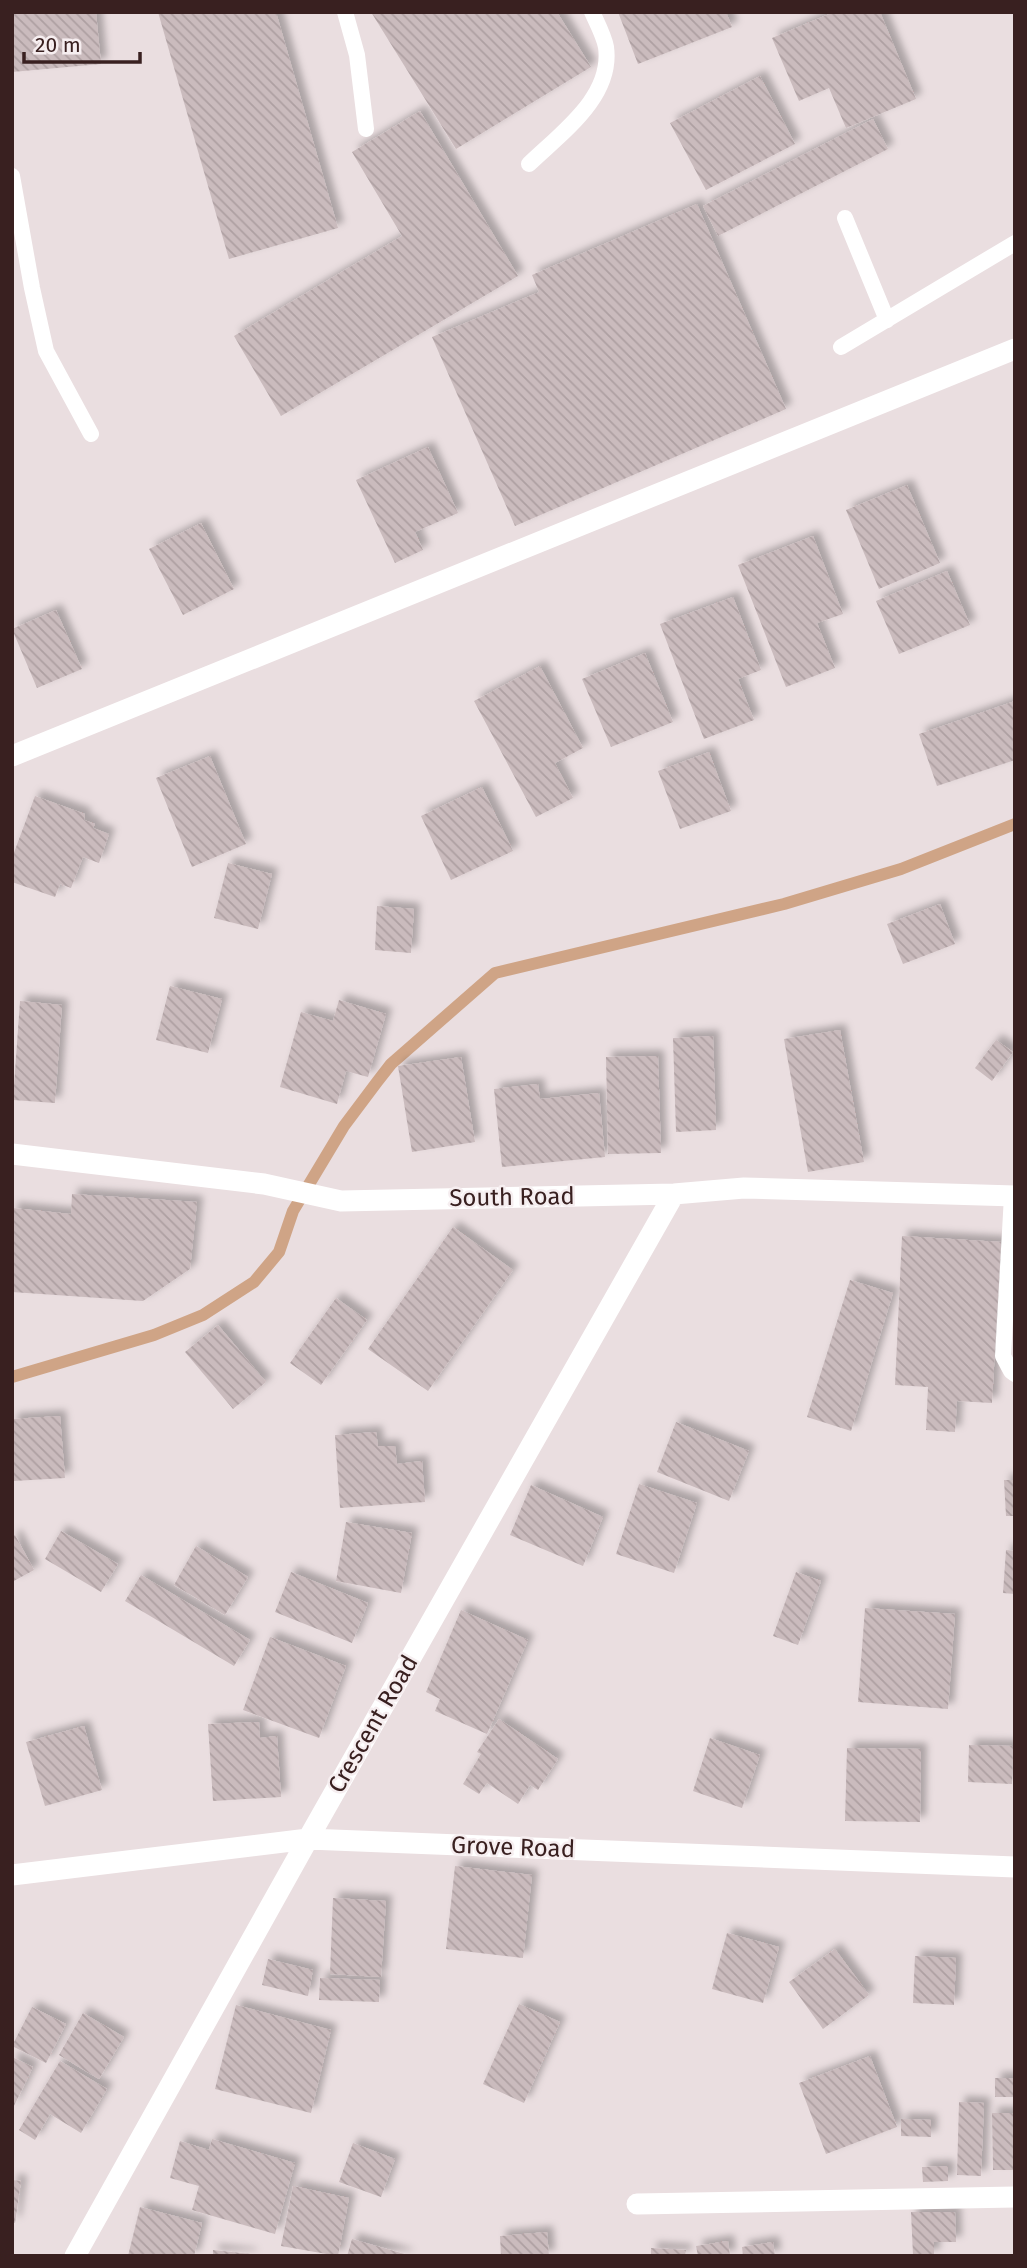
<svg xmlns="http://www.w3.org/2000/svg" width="1027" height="2268" font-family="'Fira Sans',sans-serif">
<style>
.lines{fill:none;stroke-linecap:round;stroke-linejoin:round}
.stream{stroke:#cfa486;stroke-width:12}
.building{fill:url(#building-back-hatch);filter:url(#shadow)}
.lane{stroke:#fff;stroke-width:16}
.street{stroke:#fff;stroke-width:21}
.labels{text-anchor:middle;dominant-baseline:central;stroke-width:5;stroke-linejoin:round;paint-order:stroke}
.street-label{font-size:24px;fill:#392020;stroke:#f6eef0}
</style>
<defs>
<pattern id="building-back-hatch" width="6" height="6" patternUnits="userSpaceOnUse" patternTransform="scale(1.75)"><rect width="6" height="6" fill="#cabbbd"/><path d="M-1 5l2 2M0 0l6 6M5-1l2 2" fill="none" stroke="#aea0a2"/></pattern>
<filter id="shadow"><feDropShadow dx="6" dy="-6" stdDeviation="3.5" flood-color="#0004"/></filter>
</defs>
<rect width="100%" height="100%" fill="#eadee0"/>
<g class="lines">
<path class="stream" d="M12 1377 154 1335 203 1315 254 1282 279 1252 293 1211 344 1126 377 1082 391 1064 495 973 784 904 901 869 1015 824"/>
</g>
<path class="building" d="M12 12H96L101 64 12 72Z
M158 12H276L338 228 229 259Z
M371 12H557L591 67 456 149Z
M618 12H726L732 27 638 64Z
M834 12H880L916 99 846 128 829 88 799 101 772 38Z
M760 76 795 144 706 190 670 123Z
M420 111 518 276 281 416 234 336 402 236 352 152Z
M873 119 888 149 718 236 703 206Z
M697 204 786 409 515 526 432 337 539 292 532 275Z
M428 447 458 513 415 532 423 550 395 563 356 480Z
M907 485 940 563 879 589 846 510Z
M201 523 234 589 183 615 149 549Z
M813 536 843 614 817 623 835 668 786 687 738 565Z
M947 571 970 625 899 654 876 601Z
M733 597 761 670 738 679 754 720 704 739 660 624Z
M56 610 82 669 37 688 12 629Z
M645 653 673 722 611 747 582 679Z
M540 666 583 748 555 763 573 798 536 817 474 701Z
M1015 701V760L937 786 919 734Z
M709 752 731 811 680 829 658 771Z
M210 756 246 844 192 867 156 778Z
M482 787 513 851 451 880 421 816Z
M35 796 85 814 84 820 95 824 93 828 109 834 99 863 83 857 71 888 60 884 55 897 12 882V858Z
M228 863 272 874 258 929 214 918Z
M940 904 955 944 903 964 887 924Z
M377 906 414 909 411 953 375 950Z
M170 986 222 999 208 1053 156 1040Z
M339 1000 386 1014 368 1077 346 1071 337 1104 280 1087 301 1012 333 1021Z
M20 1001 62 1005 55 1103 13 1100Z
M840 1030 864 1162 808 1172 784 1039Z
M713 1036 716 1130 676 1132 673 1038Z
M996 1040 1013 1052 992 1081 975 1068Z
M658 1056 661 1153 608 1154 606 1057Z
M461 1057 475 1142 412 1152 398 1066Z
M538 1084 540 1099 599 1093 605 1157 502 1167 494 1089Z
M72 1194 197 1202 190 1269 143 1301 12 1292V1208L71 1214Z
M453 1227 513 1270 428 1391 368 1349Z
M902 1236 1001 1242 992 1403 957 1401 955 1432 926 1430 928 1387 895 1385Z
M850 1280 893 1293 851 1431 807 1417Z
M336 1298 367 1320 321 1385 290 1363Z
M218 1325 266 1382 233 1409 185 1352Z
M60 1416 65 1478 14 1481 12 1419Z
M676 1422 749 1451 729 1501 657 1472Z
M376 1432 378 1446H395L397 1464 422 1461 425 1502 340 1508 335 1435Z
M1004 1480H1015V1516H1006Z
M639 1484 697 1503 674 1573 616 1554Z
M531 1485 603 1517 583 1566 510 1535Z
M346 1522 412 1533 401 1593 336 1581Z
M61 1531 118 1564 101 1592 45 1559Z
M15 1535 34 1570 12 1582V1537Z
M196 1546 248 1577 225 1615 174 1585Z
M1006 1550 1015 1551V1594L1003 1593Z
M291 1572 368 1603 352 1643 275 1612Z
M796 1572 821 1581 798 1645 773 1636Z
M141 1575 250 1640 234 1666 125 1601Z
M865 1608 955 1614 948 1709 858 1702Z
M461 1610 528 1640 487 1734 435 1711 440 1699 426 1692Z
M270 1637 346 1666 319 1738 243 1710Z
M499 1719 558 1759 538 1790 530 1785 518 1804 487 1783 479 1794 463 1784 481 1754 477 1752Z
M259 1722 260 1738 277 1736 281 1797 213 1801 208 1724Z
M84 1726 102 1790 45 1806 26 1742Z
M710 1738 760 1755 742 1808 693 1791Z
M969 1745 1013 1746 1012 1784 968 1782Z
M847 1748 921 1749 920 1822 845 1821Z
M455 1866 532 1875 523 1958 446 1949Z
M333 1898 386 1901 381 1977 330 1974Z
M727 1933 779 1947 763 2003 712 1989Z
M835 1949 869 1995 823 2029 789 1982Z
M915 1956 956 1958 954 2005 913 2003Z
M268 1959 313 1970 308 1996 262 1985Z
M320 1978 380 1980 379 2002 319 2000Z
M519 2004 560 2022 524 2103 483 2084Z
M236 2005 331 2030 311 2113 215 2089Z
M32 2007 66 2024 46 2063 12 2046Z
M83 2013 124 2037 99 2079 59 2055Z
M870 2056 897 2127 826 2154 799 2083Z
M12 2057 33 2067 12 2110Z
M60 2061 107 2089 81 2133 50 2114 35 2140 19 2130Z
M995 2078H1015V2097H995Z
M959 2102 984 2103 981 2176 957 2175Z
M992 2113H1015V2170H993Z
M901 2119 931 2120V2137L901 2136Z
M212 2139 295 2163 275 2234 192 2210 199 2186 170 2178 180 2141 209 2150Z
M353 2143 395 2159 381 2197 339 2182Z
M948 2166V2181L923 2182 922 2167Z
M12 2180 21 2181 15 2223 12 2222Z
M293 2186 349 2198 338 2256 281 2246Z
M140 2207 202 2223 194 2256H128Z
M911 2212H955L956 2242H934V2255H913Z
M547 2232 549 2256H501L500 2236Z
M352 2239 408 2255V2256H347Z
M728 2241 730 2256H698L696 2246Z
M773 2242 775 2256H743L742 2247Z
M651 2248 686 2250 685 2256H651Z
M213 2250 251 2254V2256H213Z"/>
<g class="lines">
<path class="lane" d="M345 12 357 55 366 129
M529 164C561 133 613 97 606 47 604 36 597 23 592 12
M12 176 32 288 46 351 91 434
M845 218 887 320
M841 347 1015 243
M1012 1196 1003 1356 1011 1371 1015 1374"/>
<path class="street" d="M12 756 1015 349
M12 1154 264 1184 341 1201 674 1194 744 1188 1015 1196
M12 1875 308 1839 1015 1867
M637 2204 1015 2197
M75 2256 308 1839 674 1194"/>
</g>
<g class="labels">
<g class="street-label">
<text transform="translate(512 1197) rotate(-1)">South Road</text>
<text transform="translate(373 1724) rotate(-60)">Crescent Road</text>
<text transform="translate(513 1847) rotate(2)">Grove Road</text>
</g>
</g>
<rect width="1027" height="2268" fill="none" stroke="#392020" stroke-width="28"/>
<path d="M24 52v10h116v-10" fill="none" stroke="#392020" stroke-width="3.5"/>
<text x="35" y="52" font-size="21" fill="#392020" stroke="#f6eef0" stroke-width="5" paint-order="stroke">20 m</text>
</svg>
